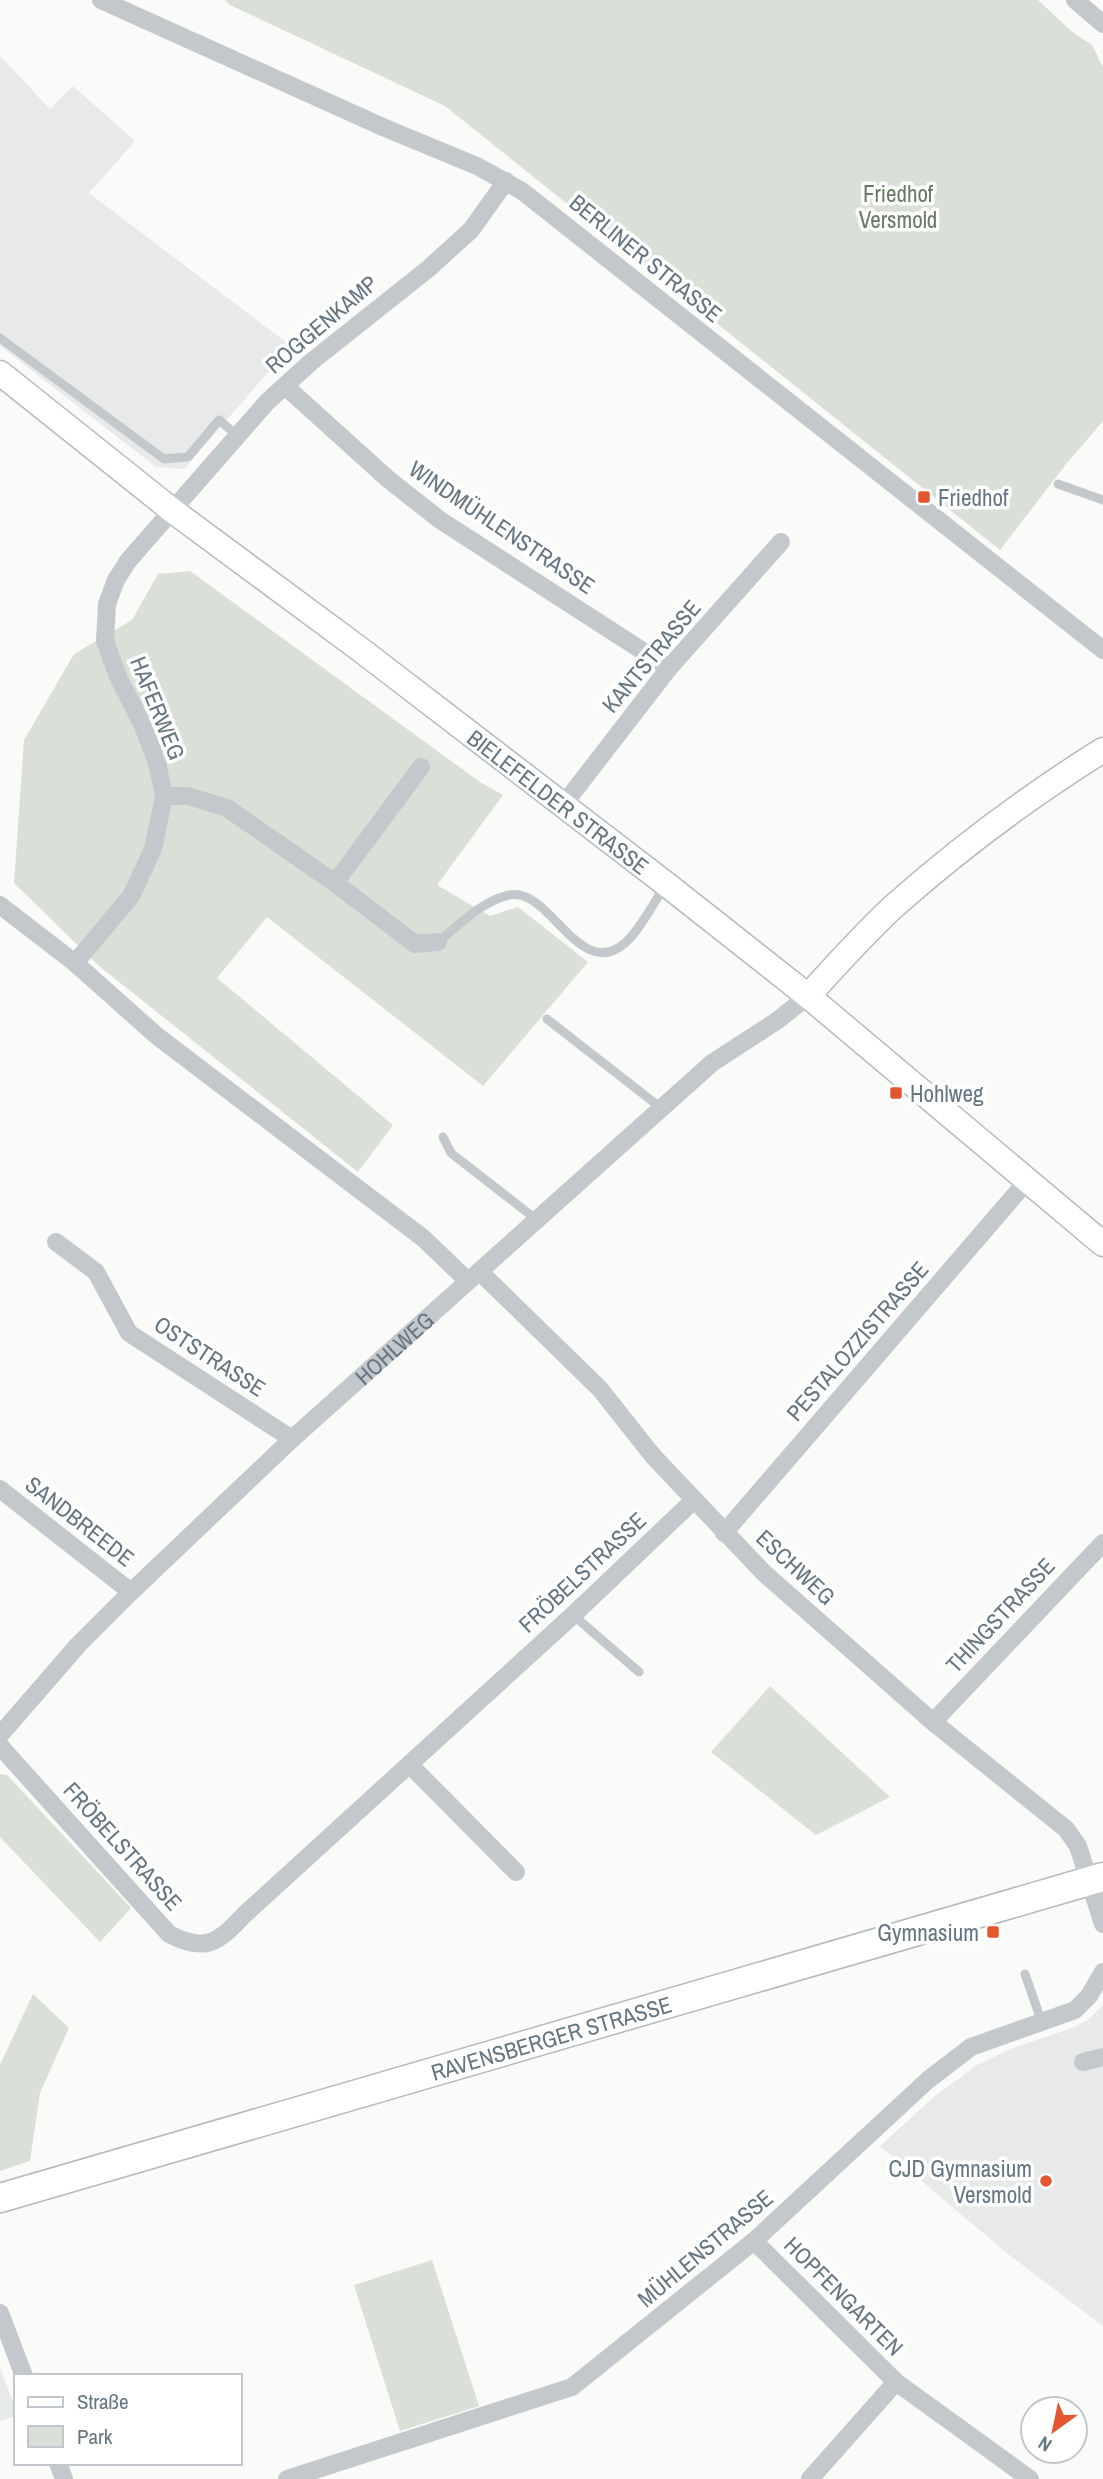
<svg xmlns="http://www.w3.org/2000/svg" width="1103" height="2479" font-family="'Archivo Narrow',sans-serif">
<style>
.built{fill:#e8e9e9}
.green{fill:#dadfd7}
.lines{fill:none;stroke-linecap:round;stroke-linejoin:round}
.secondary-casing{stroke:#b3babf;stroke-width:27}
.primary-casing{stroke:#b5babe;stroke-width:31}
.lane{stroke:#c3c8cc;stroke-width:9}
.street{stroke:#c3c8cc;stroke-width:18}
.secondary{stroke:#fff;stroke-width:24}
.primary{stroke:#fff;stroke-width:28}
.poi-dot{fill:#e4572e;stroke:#fff;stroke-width:2.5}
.labels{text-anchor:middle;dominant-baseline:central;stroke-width:7;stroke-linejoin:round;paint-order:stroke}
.park-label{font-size:23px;fill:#687a64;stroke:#fff}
.street-label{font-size:23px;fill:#657683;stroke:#fff}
.poi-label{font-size:23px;fill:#657683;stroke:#fff;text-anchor:start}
</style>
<rect width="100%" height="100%" fill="#fafaf8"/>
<path class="built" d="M0 56 50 109 73 86 135 141 89 193 291 346 184 469 156 467 0 346Z
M1103 2005V2326L1008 2254 880 2146 935 2096 977 2065 1013 2048 1072 2028 1089 2019Z
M0 2368 16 2409V2416L0 2421Z"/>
<path class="green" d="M225 0H1038L1071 31 1092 45 1103 67V421L1067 463 1000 550 445 106 230 5Z
M190 571 480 782 503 795 437 885 490 916 518 907 588 962 483 1086 267 917 217 978 393 1125 358 1172 99 966 14 883 24 740 74 654 132 620 158 574Z
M770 1686 890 1797 816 1835 711 1752Z
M0 1774 7 1775 131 1908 100 1942 0 1837Z
M33 1994 69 2028 40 2093 30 2161 0 2171V2065Z
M432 2260 479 2406 400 2431 354 2285Z"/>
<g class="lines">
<g class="secondary-casing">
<g id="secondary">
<path id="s2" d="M0 373 173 511 361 650 666 884 808 996 1103 1244"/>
<path d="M808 996C835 966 863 935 893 907 956 851 1031 795 1103 750"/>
</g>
</g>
<g class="primary-casing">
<g id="primary">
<path id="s3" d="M0 2198 1103 1877"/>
</g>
</g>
<path class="lane" d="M0 338 164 459 188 457 219 420 238 436
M1058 484 1103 500
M438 942C459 925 482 901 509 895 550 886 579 983 625 943 640 930 654 902 665 886
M547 1019 661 1108
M443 1137 451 1153 537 1220
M573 1615 639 1672
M1025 1974 1042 2023"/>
<g class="street">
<path d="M101 0 385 128 477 166 522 191 1103 650"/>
<path d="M1075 0 1103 24"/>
<path d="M285 386 388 479 440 520 669 668"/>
<path d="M164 796H188L227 808 335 883 415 944 438 942"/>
<path d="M564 804 669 668 781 542"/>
<path d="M335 883 421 767"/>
<path d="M0 905 75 963 157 1036 423 1238 468 1281"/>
<path d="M75 963 131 896 153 849 164 796 157 763 143 726 119 679 105 641 107 604 116 580 128 561 267 402 311 362 428 269 471 230 506 181"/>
<path d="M56 1242 96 1272 129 1333 292 1439"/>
<path d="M480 1272 600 1389 653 1456 764 1573 933 1722 1066 1829 1078 1846 1103 1924"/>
<path d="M0 1489 131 1592"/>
<path d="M724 1533 1027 1181"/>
<path d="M933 1722 1103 1543"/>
<path id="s1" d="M0 1735 78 1645 131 1592 292 1439 712 1063 778 1020 808 996"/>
<path d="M0 1746 169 1934C205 1953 218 1943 244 1915L573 1615 694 1500"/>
<path d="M410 1765 516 1872"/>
<path d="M1083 2062 1103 2057"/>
<path d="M754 2241 896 2382 810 2479"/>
<path d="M0 2313 24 2376"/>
<path d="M896 2382 1030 2479"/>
<path d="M58 2463 64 2479"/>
<path d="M287 2479 572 2387 754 2241 928 2080 971 2047 1075 2010 1089 1996 1103 1972"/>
</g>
<use href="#secondary" class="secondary"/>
<use href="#primary" class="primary"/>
</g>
<g class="poi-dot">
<rect x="917" y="490" width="14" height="14" rx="3.5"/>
<rect x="889" y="1086" width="14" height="14" rx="3.5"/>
<rect x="986" y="1925" width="14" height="14" rx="3.5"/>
<circle cx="1046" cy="2181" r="7"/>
</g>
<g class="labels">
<g class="park-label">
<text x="898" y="193">Friedhof<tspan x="898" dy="26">Versmold</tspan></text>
</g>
<g class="street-label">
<text transform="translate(646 258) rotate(39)">BERLINER STRASSE</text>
<text transform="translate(321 324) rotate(-40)">ROGGENKAMP</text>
<text transform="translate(502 527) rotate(34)">WINDMÜHLENSTRASSE</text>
<text transform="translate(651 656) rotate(-50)">KANTSTRASSE</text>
<text transform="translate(158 708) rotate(68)">HAFERWEG</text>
<text stroke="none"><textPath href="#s2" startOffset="704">BIELEFELDER STRASSE</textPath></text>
<text transform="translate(857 1341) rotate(-49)">PESTALOZZISTRASSE</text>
<text stroke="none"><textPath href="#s1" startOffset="553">HOHLWEG</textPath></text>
<text transform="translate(210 1356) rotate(33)">OSTSTRASSE</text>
<text transform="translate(80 1521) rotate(38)">SANDBREEDE</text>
<text transform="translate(796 1567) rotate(43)">ESCHWEG</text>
<text transform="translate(582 1572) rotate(-43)">FRÖBELSTRASSE</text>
<text transform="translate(1000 1615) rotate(-47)">THINGSTRASSE</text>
<text transform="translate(123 1846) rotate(48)">FRÖBELSTRASSE</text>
<text stroke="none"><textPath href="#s3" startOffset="574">RAVENSBERGER STRASSE</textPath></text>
<text transform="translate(705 2248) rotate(-40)">MÜHLENSTRASSE</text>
<text transform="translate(844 2296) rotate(45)">HOPFENGARTEN</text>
</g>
<g class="poi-label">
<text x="938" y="497">Friedhof</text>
<text x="910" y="1093">Hohlweg</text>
<text x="979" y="1932" text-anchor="end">Gymnasium</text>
<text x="1032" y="2168" text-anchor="end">CJD Gymnasium<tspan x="1032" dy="26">Versmold</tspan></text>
</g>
</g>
<rect x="14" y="2374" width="228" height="91" fill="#ffffff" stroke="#c1c8cd" stroke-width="2"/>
<rect x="28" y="2397" width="35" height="10" fill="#ffffff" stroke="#c1c8cd" stroke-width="2"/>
<text x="77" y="2409" font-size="21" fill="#657683">Straße</text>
<rect x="28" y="2426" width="35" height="21" fill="#dadfd7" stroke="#c1c8cd" stroke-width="2"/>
<text x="77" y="2444" font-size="21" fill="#657683">Park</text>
<g transform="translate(1054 2430) rotate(213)"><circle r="33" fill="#ffffff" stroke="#c1c8cd" stroke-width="2"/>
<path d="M0-5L12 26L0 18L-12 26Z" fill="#e4572e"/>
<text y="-10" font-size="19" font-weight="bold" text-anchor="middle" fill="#657683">N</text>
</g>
</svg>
